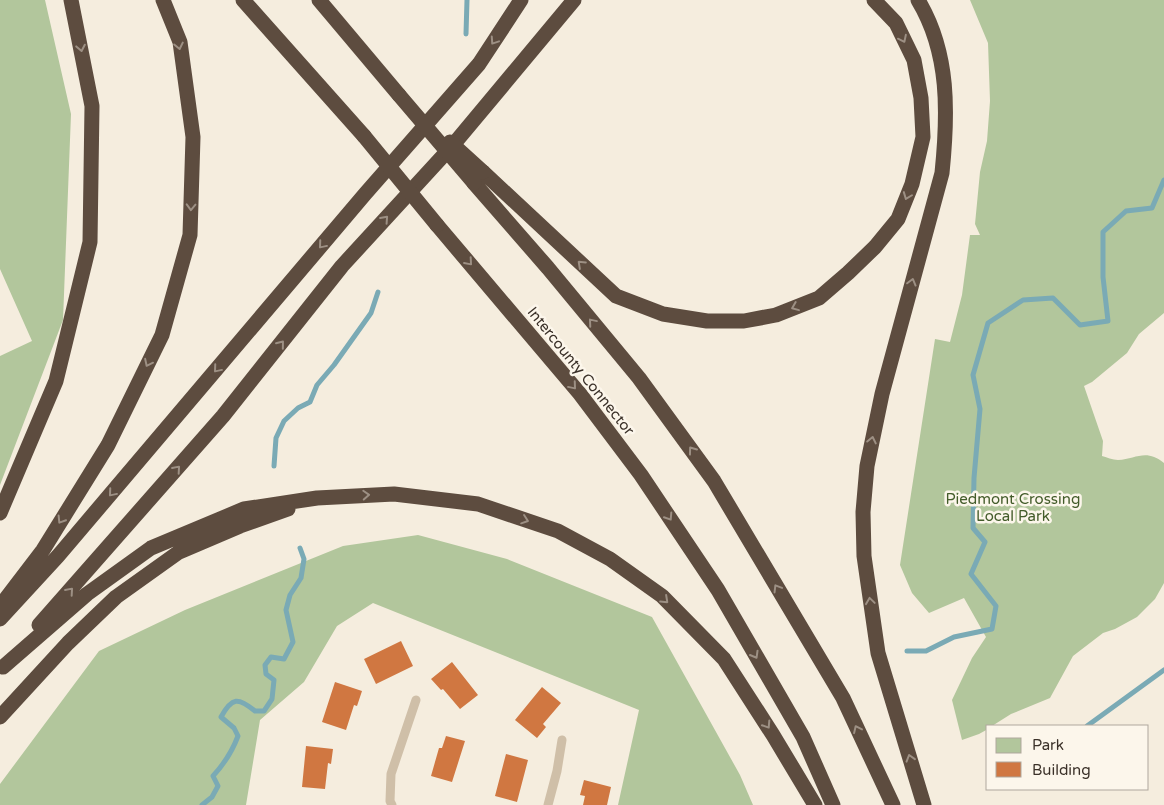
<svg xmlns="http://www.w3.org/2000/svg" width="1164" height="805" font-family="'Varela Round',sans-serif">
<style>
.green{fill:#b2c69c}
.lines{fill:none;stroke-linecap:round;stroke-linejoin:round}
.stream{stroke:#7aaab5;stroke-width:5}
.building{fill:#d07741}
.lane{stroke:#cfbfa8;stroke-width:9}
.highway{stroke:#5d4c3f;stroke-width:15}
.highway-bridge{stroke:#5d4c3f;stroke-width:15}
.oneway{stroke:#9d9084}
.labels{text-anchor:middle;dominant-baseline:central;stroke-width:5;stroke-linejoin:round;paint-order:stroke}
.street-label{font-size:15px;fill:#3b3129;stroke:#fcf6eb}
.park-label{font-size:15px;fill:#435c2a;stroke:#fcf6eb}
</style>
<rect width="100%" height="100%" fill="#f5edde"/>
<path class="green" d="M0 0H45L71 114 63 320 0 485V356L32 341 0 269Z
M970 0H1164V313L1139 334 1127 353 1092 382 1084 386 1103 441 1102 456C1106 457 1113 460 1118 460 1136 459 1146 448 1164 463V583L1155 599 1137 617 1115 629 1103 633 1073 656 1050 698 1011 714 992 726H988V729L979 734 962 740 952 700 972 658 986 637 964 598 929 613 912 593 900 565 935 339 950 342 962 295 970 235H980L975 224 980 172 987 141 990 101 988 43Z
M418 535 507 559 652 617 740 775 753 805H618L639 710 373 603 337 626 304 682 260 720 246 805H0V784L99 651 185 610 343 546Z"/>
<g class="lines">
<path class="stream" d="M466 34 467 0
M274 466 276 438 284 421 298 408 310 402 317 385 334 365 371 313 378 292
M907 651H926L954 637 992 629 996 606 971 574 985 542 973 528 974 478 980 409 973 375 988 323 1023 300 1053 298 1080 325 1108 321 1103 277V232L1126 211 1152 208 1164 180
M1087 726 1164 670
M202 805 212 797 218 786 213 776C225 763 232 752 238 736L234 728 221 717C232 697 238 697 255 711H264L272 699 274 680 266 674 265 665 271 657 284 659 293 642 286 610 290 595 301 578 304 559 300 548"/>
</g>
<path class="building" d="M401 641 413 666 376 684 364 659Z
M452 662 478 695 460 709 443 689 441 690 431 679Z
M335 682 362 691 357 706 354 705 346 730 322 722Z
M542 687 561 703 543 724 546 727 537 738 515 720Z
M446 736 465 741 452 782 431 776 439 748H442Z
M306 746 333 749 331 764 328 763 325 789 302 787Z
M506 754 528 760 517 802 495 796Z
M584 780 611 787 607 805H583L585 796 580 795Z"/>
<g class="lines">
<path class="lane" d="M392 805 390 801 391 774 416 700
M548 805 557 771 562 740"/>
<path class="highway" d="M243 0 364 136
M319 0 399 95
M918 0C950 53 948 114 942 173L882 394 867 466 863 512 864 556 878 653 924 805
M483 172 616 296 663 314 707 321H744L776 315 819 298 848 273 875 247 898 219 912 184 923 137 921 98 914 60 896 23 874 0
M474 183 548 268 639 378 714 481 843 698 893 805
M437 225 580 394 641 475 718 590 803 737 833 805
M0 513 56 381 90 242 92 106 71 0
M1 605 43 550 108 445 162 335 190 235 193 137 180 42 163 0
M0 619 58 556 365 194 479 64 521 0
M39 625 223 416 342 266 453 145 574 0
M3 667 87 594 151 548 244 509 317 498 394 494 478 504 558 531 610 559 662 596 724 659 773 735 815 805
M0 717 68 643 116 597 179 552 240 526 288 509"/>
<path class="highway-bridge" d="M399 95 474 183
M364 136 437 225
M450 142 483 172"/>
</g>
<defs><path id="oneway-chevron" d="M-2-3.5L2.5 0L-2 3.5" fill="none" stroke-width="1.6" stroke-linecap="round" stroke-linejoin="round" transform="scale(1.25)"/></defs>
<g class="oneway">
<use href="#oneway-chevron" transform="translate(903 39) rotate(64)"/>
<use href="#oneway-chevron" transform="translate(494 41) rotate(124)"/>
<use href="#oneway-chevron" transform="translate(179 46) rotate(78)"/>
<use href="#oneway-chevron" transform="translate(81 48) rotate(79)"/>
<use href="#oneway-chevron" transform="translate(907 196) rotate(111)"/>
<use href="#oneway-chevron" transform="translate(191 207) rotate(92)"/>
<use href="#oneway-chevron" transform="translate(385 219) rotate(-48)"/>
<use href="#oneway-chevron" transform="translate(322 245) rotate(130)"/>
<use href="#oneway-chevron" transform="translate(469 262) rotate(49)"/>
<use href="#oneway-chevron" transform="translate(581 264) rotate(-137)"/>
<use href="#oneway-chevron" transform="translate(912 282) rotate(-75)"/>
<use href="#oneway-chevron" transform="translate(795 307) rotate(158)"/>
<use href="#oneway-chevron" transform="translate(592 322) rotate(-130)"/>
<use href="#oneway-chevron" transform="translate(281 344) rotate(-51)"/>
<use href="#oneway-chevron" transform="translate(148 363) rotate(116)"/>
<use href="#oneway-chevron" transform="translate(217 369) rotate(130)"/>
<use href="#oneway-chevron" transform="translate(573 386) rotate(50)"/>
<use href="#oneway-chevron" transform="translate(872 440) rotate(-78)"/>
<use href="#oneway-chevron" transform="translate(692 450) rotate(-126)"/>
<use href="#oneway-chevron" transform="translate(177 469) rotate(-49)"/>
<use href="#oneway-chevron" transform="translate(112 493) rotate(130)"/>
<use href="#oneway-chevron" transform="translate(366 495) rotate(-3)"/>
<use href="#oneway-chevron" transform="translate(669 517) rotate(57)"/>
<use href="#oneway-chevron" transform="translate(61 520) rotate(122)"/>
<use href="#oneway-chevron" transform="translate(525 520) rotate(19)"/>
<use href="#oneway-chevron" transform="translate(777 588) rotate(-121)"/>
<use href="#oneway-chevron" transform="translate(70 591) rotate(-49)"/>
<use href="#oneway-chevron" transform="translate(665 600) rotate(43)"/>
<use href="#oneway-chevron" transform="translate(870 601) rotate(-98)"/>
<use href="#oneway-chevron" transform="translate(755 655) rotate(60)"/>
<use href="#oneway-chevron" transform="translate(767 725) rotate(57)"/>
<use href="#oneway-chevron" transform="translate(857 729) rotate(-115)"/>
<use href="#oneway-chevron" transform="translate(910 758) rotate(-107)"/>
</g>
<g class="labels">
<g class="street-label">
<text transform="translate(581 371) rotate(51)">Intercounty Connector</text>
</g>
<g class="park-label">
<text x="1013" y="499">Piedmont Crossing<tspan x="1013" dy="17">Local Park</tspan></text>
</g>
</g>
<rect x="986" y="725" width="162" height="65" fill="#fcf6eb" stroke="#afa79d"/>
<rect x="996" y="738" width="25" height="15" fill="#b2c69c" stroke="#afa79d"/>
<text x="1032" y="750" font-size="15" fill="#3b3129">Park</text>
<rect x="996" y="762" width="25" height="15" fill="#d07741" stroke="#afa79d"/>
<text x="1032" y="775" font-size="15" fill="#3b3129">Building</text>
</svg>
